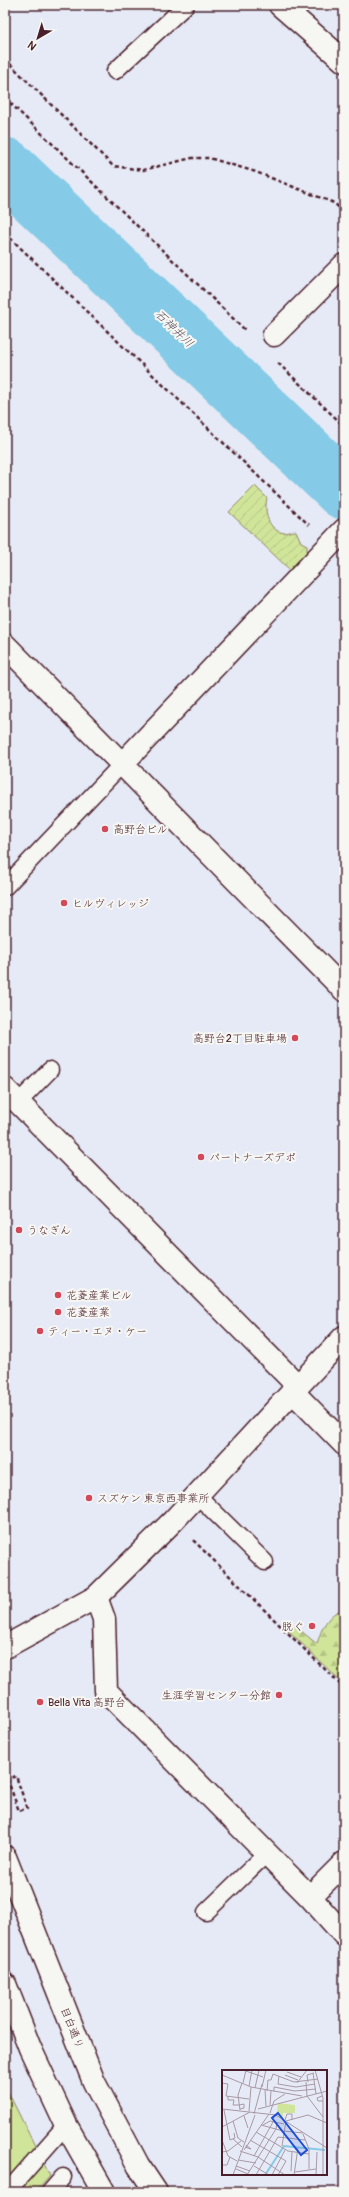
<svg xmlns="http://www.w3.org/2000/svg" width="349" height="2197" font-family="Pangolin,'Klee One',sans-serif">
<style>
.forest{fill:url(#forest-firs);stroke:#8d8262}
.garden{fill:url(#garden-furrows);stroke:#8d8262}
.pitch{fill:#d0e599;stroke:#8d8262}
.lines{fill:none;stroke-linecap:round;stroke-linejoin:round}
.river{stroke:#85cae6;stroke-width:59}
.lane-casing{stroke:#4a1f2b;stroke-width:19}
.street-casing{stroke:#4a1f2b;stroke-width:25}
.secondary-casing{stroke:#4a1f2b;stroke-width:25}
.primary-casing{stroke:#4a1f2b;stroke-width:25}
.path{stroke:#4a1f2b;stroke-width:2.5;stroke-dasharray:4 3;stroke-linecap:butt}
.lane{stroke:#f6f6f2;stroke-width:16}
.street{stroke:#f6f6f2;stroke-width:22}
.secondary{stroke:#f6f6f2;stroke-width:22}
.primary{stroke:#f6f6f2;stroke-width:22}
.path-bridge{stroke:#4a1f2b;stroke-width:2.5;stroke-dasharray:4 3;stroke-linecap:butt}
.poi-dot{fill:#d1495b;stroke:#f6f6f2;stroke-width:1.5}
.labels{text-anchor:middle;dominant-baseline:central;stroke-width:4;stroke-linejoin:round;paint-order:stroke}
.poi-label{font-size:11px;fill:#4a1f2b;stroke:#f6f6f2;text-anchor:start}
.street-label{font-size:11px;fill:#4a1f2b;stroke:#f6f6f2}
.water-label{font-size:12px;font-style:italic;fill:#5c5263;stroke:#f6f6f2}
.inset-river{fill:none;stroke:#85cae6;stroke-width:2}
.inset-road{fill:none;stroke:#a899a5;stroke-width:1}
.view{fill:#1d4ed8;fill-opacity:0.15;stroke:#1d4ed8;stroke-width:2}
.inset-edge{fill:none;stroke:#4a1f2b;stroke-width:2}
</style>
<defs>
<pattern id="forest-firs" width="22" height="20" patternUnits="userSpaceOnUse"><rect width="22" height="20" fill="#d0e599"/><path d="M5 1l3.5 6h-7zM16 11l3.5 6h-7z" fill="#b4c484"/></pattern>
<pattern id="garden-furrows" width="10" height="10" patternUnits="userSpaceOnUse"><rect width="10" height="10" fill="#d0e599"/><path d="M-1 1l2-2M0 10L10 0M9 11l2-2" fill="none" stroke="#b4c484"/></pattern>
</defs>
<rect width="100%" height="100%" fill="#e6eaf6"/>
<filter id="ink" filterUnits="userSpaceOnUse"><feTurbulence type="fractalNoise" baseFrequency=".025" numOctaves="2"/><feDisplacementMap in="SourceGraphic" scale="8" xChannelSelector="R" yChannelSelector="G"/><feConvolveMatrix kernelMatrix="1 2 1 2 8 2 1 2 1" color-interpolation-filters="sRGB"/></filter>
<g filter="url(#ink)">
<path class="forest" d="M344 1609V1685L288 1630 289 1626H295L317 1644C321 1629 328 1613 344 1609Z"/>
<path class="garden" d="M255 486 267 498C264 510 267 527 280 532 286 534 291 531 296 531L301 542 307 545V552L290 570 229 512Z"/>
<path class="pitch" d="M5 2086 50 2176 36 2192H5Z"/>
<g class="lines">
<path class="river" d="M5 167 344 490"/>
<g class="lane-casing">
<path id="lane" d="M115 71 186 5
M5 887 123 763
M18 1103 50 1070
M197 1495 265 1562
M206 1912 266 1854
M7 2192 66 2125
M50 2192 63 2177"/>
</g>
<g class="street-casing">
<path id="street" d="M280 5 344 61
M274 335 344 265
M123 763 344 530
M298 1386 344 1337
M293 1392 344 1444
M96 1597 104 1619 106 1691 310 1897 344 1935
M310 1897 344 1863"/>
</g>
<g class="secondary-casing">
<path id="secondary" d="M5 645 344 990
M5 1089 298 1386 173 1521 96 1597 5 1647"/>
</g>
<g class="primary-casing">
<path id="primary" d="M5 1857 94 2082 138 2165 156 2192
M5 1984 30 2048 66 2125 104 2192"/>
</g>
<path class="path" d="M5 59 113 166 143 170 192 158H209L256 172 334 203 344 212
M5 98 246 331
M5 233 309 525
M278 363 344 426
M193 1540 344 1688
M7 1758 8 1781 19 1811 27 1808 16 1776"/>
<use href="#lane" class="lane"/>
<use href="#street" class="street"/>
<use href="#secondary" class="secondary"/>
<use href="#primary" class="primary"/>
<path class="path-bridge" d="M5 1780 16 1776"/>
</g>
</g>
<g class="poi-dot">
<circle cx="105" cy="829" r="4"/>
<circle cx="64" cy="903" r="4"/>
<circle cx="295" cy="1038" r="4"/>
<circle cx="201" cy="1157" r="4"/>
<circle cx="19" cy="1230" r="4"/>
<circle cx="58" cy="1295" r="4"/>
<circle cx="58" cy="1312" r="4"/>
<circle cx="40" cy="1331" r="4"/>
<circle cx="89" cy="1498" r="4"/>
<circle cx="312" cy="1626" r="4"/>
<circle cx="279" cy="1695" r="4"/>
<circle cx="40" cy="1702" r="4"/>
</g>
<g class="labels">
<g class="poi-label">
<text x="113" y="829">高野台ビル</text>
<text x="72" y="903">ヒルヴィレッジ</text>
<text x="287" y="1038" text-anchor="end">高野台2丁目駐車場</text>
<text x="209" y="1157">パートナーズデポ</text>
<text x="27" y="1230">うなぎん</text>
<text x="66" y="1295">花菱産業ビル</text>
<text x="66" y="1312">花菱産業</text>
<text x="48" y="1331">ティー・エヌ・ケー</text>
<text x="97" y="1498">スズケン 東京西事業所</text>
<text x="304" y="1626" text-anchor="end">脱ぐ</text>
<text x="271" y="1695" text-anchor="end">生涯学習センター分館</text>
<text x="48" y="1702">Bella Vita 高野台</text>
</g>
<g class="street-label">
<text transform="translate(72 2028) rotate(68)">目白通り</text>
</g>
<g class="water-label">
<text transform="translate(174 329) rotate(44)">石神井川</text>
</g>
</g>
<g transform="translate(222 2070)">
<rect width="105" height="105" fill="#e6eaf6"/>
<path d="M56 33 73 35V43H61V47L55 44Z" fill="#d0e599"/>
<path class="inset-river" d="M43 105 62 76 103 80"/>
<path class="inset-road" d="M21 0 41 7M77 0H91M93 0 101 28V105M65 2 79 7M91 3 94 24M0 5 29 17 80 26M63 5 76 10M57 6 56 14 74 17 93 14M84 12 85 26 101 47M86 12 85 5 92 3M0 13 6 14 4 26 27 29M21 13 24 0M75 13 85 0M27 16 30 0M40 17 44 0M33 18 37 0M43 20 44 36M45 21 46 10H49L51 4 72 12 96 9M52 22V17L73 21 94 19M6 26V30H12L11 35H17M100 26 95 28 96 31H101M17 35 22 34V38L18 39M48 35 49 21M0 39 54 45 105 78M36 39 105 21M2 40 5 55M18 40 16 25 20 13M27 41 29 17M48 43 52 31 63 24M32 44 40 14M22 46 26 58M63 50 65 44H70V50M11 51 16 68 22 72M5 55 8 70 13 68 12 63M39 55 61 61M41 55 48 51 62 54M0 57 28 42M61 61 81 63M34 62 66 81 87 84M81 64 87 79V99M11 69 20 77M0 70 6 86 15 91M28 70 64 91 56 105M60 76 64 51 86 45 105 53M23 77 29 79 24 75M22 80 47 44M18 81 36 87 63 105M0 82 6 81 19 71M32 86 51 52M16 90 34 93M0 95H5L8 87M14 96 28 101M32 96 47 105M14 99 26 104M69 101 70 82M73 102 94 99M11 105 33 45M25 105 54 59 55 52M34 105 56 67 83 70M50 105 63 80M72 105 76 78M94 105 95 82"/>
<path class="view" d="M56 43 85 80 79 85 50 48Z"/>
<rect width="105" height="105" class="inset-edge"/>
</g>
<rect width="349" height="2197" fill="none" stroke="#f6f6f2" stroke-width="20"/>
<rect x="10" y="10" width="329" height="2177" fill="none" stroke="#4a1f2b" stroke-width="1.5" filter="url(#ink)"/>
<g transform="translate(38 38) rotate(218)" stroke="#f6f6f2" stroke-width="3" paint-order="stroke">
<path d="M0-3L7 15L0 10L-7 15Z" fill="#4a1f2b"/>
<text y="-6" font-size="11" font-weight="bold" text-anchor="middle" fill="#4a1f2b">N</text>
</g>
</svg>
